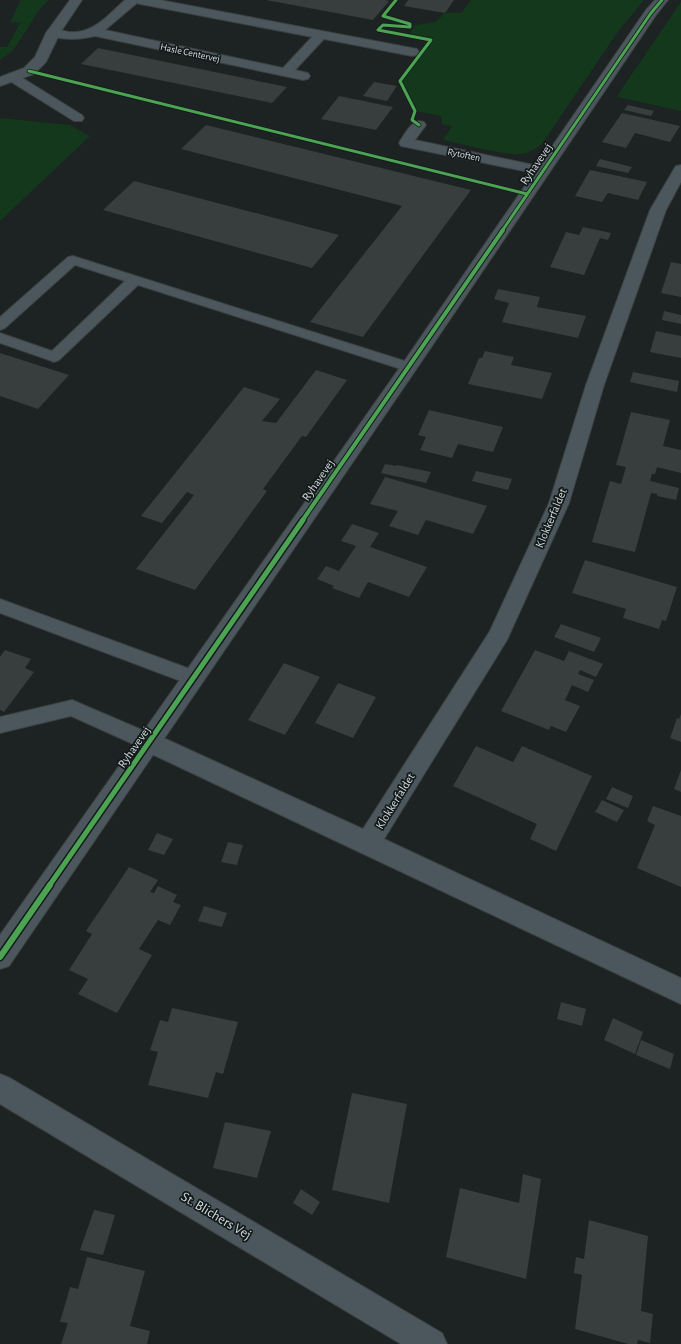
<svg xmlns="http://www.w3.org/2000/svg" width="681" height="1344" font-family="'Alegreya Sans',sans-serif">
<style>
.green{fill:#13381c}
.building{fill:#383d3d}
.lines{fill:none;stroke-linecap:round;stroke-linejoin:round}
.service-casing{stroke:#3b3f3f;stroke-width:2}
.minor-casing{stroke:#3b3f3f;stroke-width:2}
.tertiary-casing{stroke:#3b3f3f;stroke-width:2}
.service{fill:#4b575d;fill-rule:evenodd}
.minor{fill:#4b575d;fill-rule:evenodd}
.tertiary{fill:#4b575d;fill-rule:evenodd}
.cycleway-far3-casing{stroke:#121a1b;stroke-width:4.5}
.cycleway-far2-casing{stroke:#121a1b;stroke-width:6}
.cycleway-far1-casing{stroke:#121a1b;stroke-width:8}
.cycleway-casing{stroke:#121a1b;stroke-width:9}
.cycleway-far3{stroke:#4ca352;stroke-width:3}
.cycleway-far2{stroke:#4ca352;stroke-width:4}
.cycleway-far1{stroke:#4ca352;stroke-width:5}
.cycleway{stroke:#4ca352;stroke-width:6}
.labels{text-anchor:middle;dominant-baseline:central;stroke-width:3.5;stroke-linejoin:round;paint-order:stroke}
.far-street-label{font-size:10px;fill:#d6dcdc;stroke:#121a1b}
.street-label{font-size:12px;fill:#d6dcdc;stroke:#121a1b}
.near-street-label{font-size:14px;fill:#d6dcdc;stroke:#121a1b}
</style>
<rect width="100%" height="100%" fill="#1d2222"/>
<path class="green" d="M21 0H49C29 16 24 47 0 60V47H7L20 23 10 22Z
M471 0H644L617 33 542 144C535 149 528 154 520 154 499 155 464 144 443 140L452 126 442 124 441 116 415 111 400 81 430 40 415 37 410 33 415 25 435 22 445 13H461Z
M681 2V111L617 97 621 90Z
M0 118 70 125 90 136 0 221Z"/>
<path class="building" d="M266 0H385L389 1 373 20Z
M408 0H454L445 13 404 6Z
M98 48 287 87 272 103 81 64Z
M374 82 397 86 387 101 363 96Z
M339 96 393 107 376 130 321 119Z
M628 105 654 111 651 116 624 110Z
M622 113 680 126 670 142 635 133 626 148 602 142Z
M206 125 471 190 363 337 310 322 402 206 181 149Z
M600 159 632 167 628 173 596 166Z
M590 170 647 182 638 200 608 193 602 202 575 196Z
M134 181 339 235 312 268 103 210Z
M583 227 611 233 608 240 600 238 584 275 550 267 566 232 579 235Z
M671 262 681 264V297L661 293Z
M498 289 540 297 537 307 586 316 578 338 502 322 509 303 494 299Z
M664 311 681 315V324L662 320Z
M656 331 681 336V358L650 352Z
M485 351 514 357 511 365 552 373 542 399 468 384 479 358H482Z
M0 353 69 375 38 409 0 396Z
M316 370 347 380 306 437 302 436 263 489 267 491 195 590 136 569 194 495 187 492 162 523 141 516 244 387 280 399 262 421 276 423Z
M633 372 679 381 677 392 630 382Z
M429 410 503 427 493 452 458 444 452 458 420 450 426 437 418 435Z
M631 412 670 420 663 446 681 450V473L657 467 655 474H652L650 481 679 488 676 500 657 496V494L651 493 635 552 592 542 610 481 621 484 626 467 616 465Z
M385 464 396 466 397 465 431 472 426 483 381 473Z
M476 471 512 479 508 490 472 481Z
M385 477 487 506 473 534 426 520 418 535 389 526 398 511 370 504Z
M352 524 379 533 370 547 427 567 409 597 368 582 359 598 332 588 334 586 317 579 326 566 339 571 356 546 341 541Z
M585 560 677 587 666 621 662 620 659 629 623 618 626 609 572 593Z
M561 624 601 638 594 652 554 637Z
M5 650 31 659 25 668 34 672 4 712 0 710V657Z
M535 650 564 661 569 651 603 664 596 677 580 670 578 674 594 680 588 692 572 685 565 700 580 706 566 732 551 726 549 730 501 711Z
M284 663 320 677 285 735 248 720Z
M338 683 376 697 353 738 315 723Z
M681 714V742L670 738 677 718 679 719Z
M476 746 513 762 522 746 592 776 556 851 530 839 537 824 453 786Z
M681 770V792L674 789Z
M612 787 633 796 628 808 606 799Z
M602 800 624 810 617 822 595 812Z
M653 806 681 816V887L637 868 655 825 647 821Z
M157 833 173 839 164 855 148 850Z
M228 842 243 845 237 865 221 862Z
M129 867 158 880 150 892 154 893 158 886 177 895 173 902 181 905 170 925 158 920 139 949 152 955 117 1013 78 994 88 979 69 970 92 934 86 931Z
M204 906 227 913 222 927 198 921Z
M561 1002 586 1009 582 1026 557 1019Z
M172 1008 238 1022 223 1074 216 1072 208 1098 148 1085 158 1052 150 1050 160 1020 168 1022Z
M613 1018 643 1032 635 1054 604 1040Z
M641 1040 674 1054 670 1069 636 1055Z
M352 1093 407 1104 389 1203 332 1190Z
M225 1122 271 1131 257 1178 213 1168Z
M523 1174 541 1179 526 1279 446 1257 460 1188 519 1203Z
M301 1189 320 1202 312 1215 293 1203Z
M94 1210 115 1215 103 1255 80 1250Z
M589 1220 648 1236 641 1311 653 1314 650 1343 638 1340 637 1344H628L575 1329 582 1275 574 1273 576 1257 584 1259Z
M87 1257 145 1271 130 1326 150 1331 147 1344H61L68 1323 60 1322 70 1287 78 1289Z"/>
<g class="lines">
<g class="service-casing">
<path id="service" d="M12 73 16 74 82 115 84 118 82 121H74L8 80 6 77 8 74Z
M73 256 414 364 417 367 414 370 409 372 404 370 138 285 59 360 54 362 49 360 0 343V333L52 351 125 281 75 265 5 328 0 330V317L68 257Z
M0 599 201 673 204 678 201 683 194 686 0 613Z
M72 700 156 736 159 742 156 748 149 750 142 748 71 716 0 733V717Z"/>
</g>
<g class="minor-casing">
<path id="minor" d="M125 0H160L412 48 417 49 419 52 417 55 412 56 324 39 295 70 308 73 310 76 308 79 303 80 95 36C78 40 66 40 48 36L46 33 48 30C58 28 67 33 76 32 96 31 111 12 125 0ZM137 3 140 4 312 37 283 68 105 30Z
M419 121 424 122 426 125 415 140 543 167 548 168 550 171 548 174 543 175 401 146 399 143C404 135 410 123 419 121Z
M681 165V182L666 210 604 385 569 503 507 640 384 839 681 978V1004L141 749 138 742 141 735 149 733 157 735 363 829 490 631 549 503 586 385 650 210 674 169 676 166Z
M0 1074 10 1078 442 1333 447 1344H401L0 1104Z"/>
</g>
<g class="tertiary-casing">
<path id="tertiary" d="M70 0H82L60 33 46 62 34 74 0 86V77L24 68 35 57 46 33Z
M655 0H668L656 15 415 371 9 966 0 969V935L403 363 646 10Z"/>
</g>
<use href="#service" class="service"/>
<use href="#minor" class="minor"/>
<use href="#tertiary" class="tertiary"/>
<g class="cycleway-far3-casing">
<path id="cycleway-far3" d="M396 0 383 16 410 24V27L383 25 378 30 431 40 400 81 415 111 412 120 419 125
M29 71 527 194
M502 231 651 13 662 0"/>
</g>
<g class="cycleway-far2-casing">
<path id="cycleway-far2" d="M302 521 503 230"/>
</g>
<g class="cycleway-far1-casing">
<path id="cycleway-far1" d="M49 886 303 520"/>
</g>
<g class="cycleway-casing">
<path id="cycleway" d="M0 957 50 885"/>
</g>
<use href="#cycleway-far3" class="cycleway-far3"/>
<use href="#cycleway-far2" class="cycleway-far2"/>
<use href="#cycleway-far1" class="cycleway-far1"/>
<use href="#cycleway" class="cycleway"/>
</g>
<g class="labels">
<g class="far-street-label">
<text transform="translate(190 53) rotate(12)">Hasle Centervej</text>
<text transform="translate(464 155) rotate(12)">Rytoften</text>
</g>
<g class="street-label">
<text transform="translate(536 164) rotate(-56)">Ryhavevej</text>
<text transform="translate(318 480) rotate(-55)">Ryhavevej</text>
<text transform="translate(551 518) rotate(-67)">Klokkerfaldet</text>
<text transform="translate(134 747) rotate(-55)">Ryhavevej</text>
<text transform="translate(395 801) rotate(-58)">Klokkerfaldet</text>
</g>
<g class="near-street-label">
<text transform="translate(216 1216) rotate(31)">St. Blichers Vej</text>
</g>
</g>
</svg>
